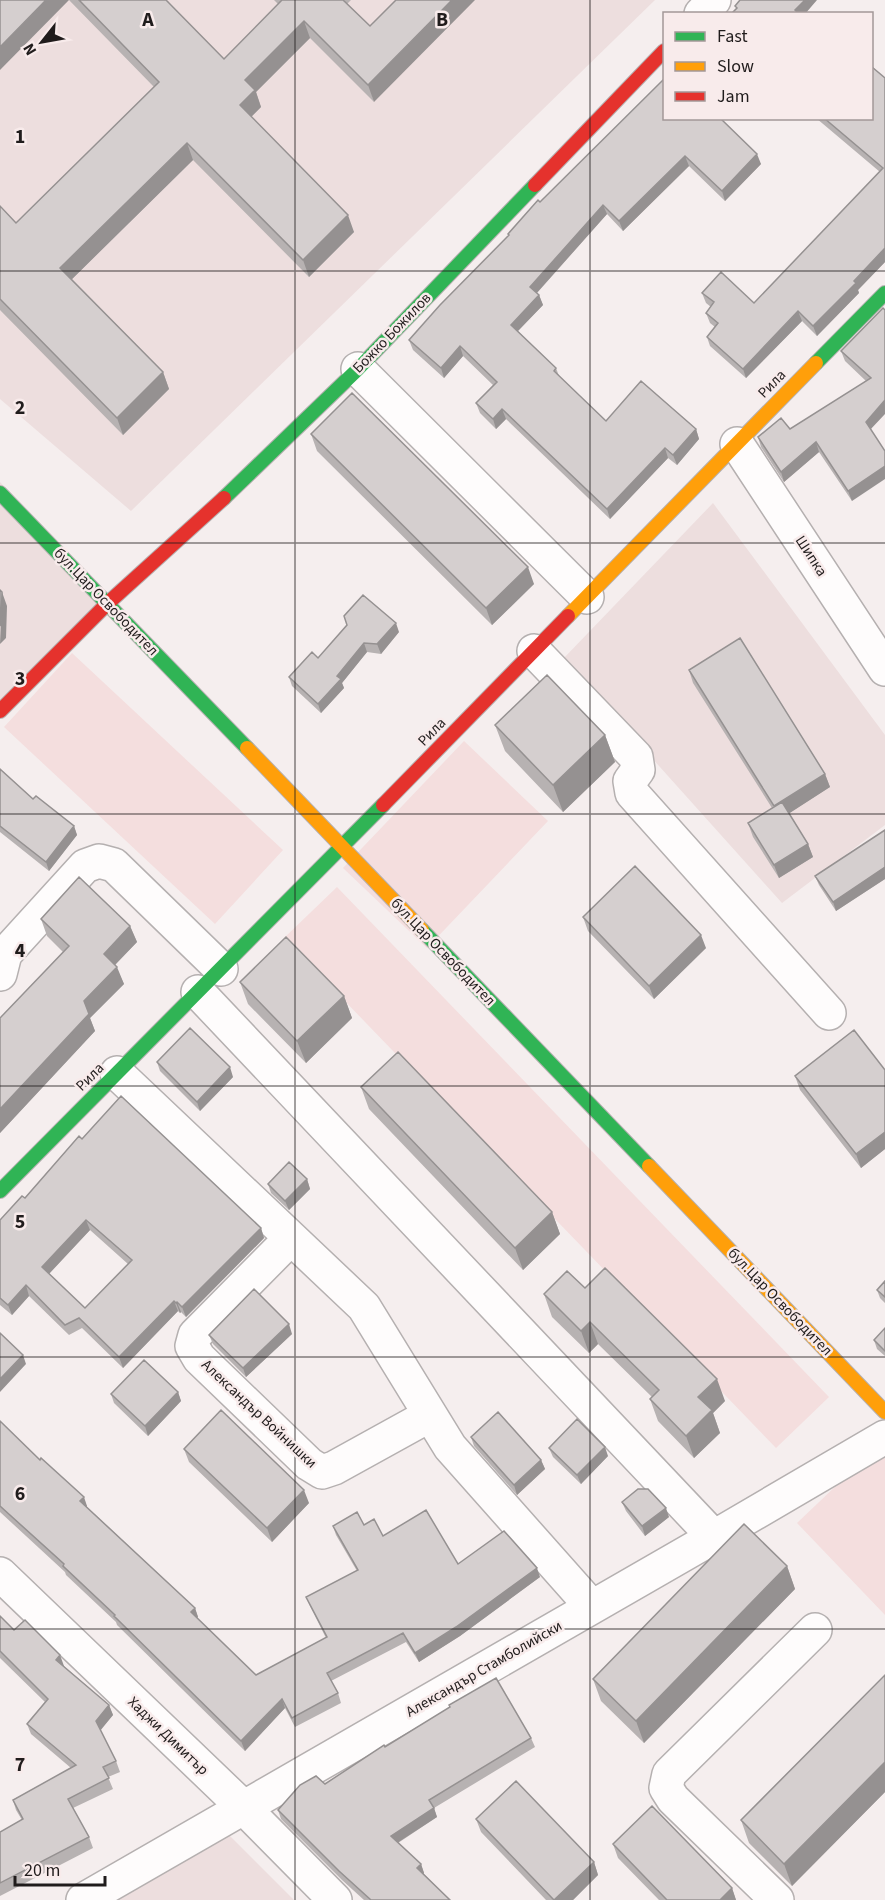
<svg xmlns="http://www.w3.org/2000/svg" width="885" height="1900" font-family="'Source Sans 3',sans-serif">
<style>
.built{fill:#eddede}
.green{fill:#f4dede}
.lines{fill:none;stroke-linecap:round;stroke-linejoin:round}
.street-casing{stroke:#b5b0b0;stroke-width:36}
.fast-casing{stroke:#b5b0b0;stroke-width:16}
.slow-casing{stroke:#b5b0b0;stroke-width:16}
.jam-casing{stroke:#b5b0b0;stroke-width:16}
.street{stroke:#fefcfc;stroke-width:33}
.fast{stroke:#30b455;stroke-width:14}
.slow{stroke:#ff9f0a;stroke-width:14}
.jam{stroke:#e5322d;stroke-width:14}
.wall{fill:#b7b2b2;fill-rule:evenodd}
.shaded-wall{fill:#959191}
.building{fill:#d5cfcf;stroke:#959191;stroke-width:1.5;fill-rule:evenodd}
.grid{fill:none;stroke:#201c1c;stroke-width:1.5;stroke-opacity:0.55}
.labels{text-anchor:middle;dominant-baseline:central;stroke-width:5;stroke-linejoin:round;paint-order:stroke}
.street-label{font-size:15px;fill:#201c1c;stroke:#f8ebeb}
.grid-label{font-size:20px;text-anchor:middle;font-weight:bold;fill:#201c1c;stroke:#f8ebeb;stroke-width:5;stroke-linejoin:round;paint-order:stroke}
</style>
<rect width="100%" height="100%" fill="#f5eeee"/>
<path class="built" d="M0 0H655L131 511 0 399Z
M0 482 108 603 0 711Z
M713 503 885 735V825L782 903 563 659Z
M222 1828 294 1900H97Z"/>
<path class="green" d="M72 653 283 850 215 924 4 727Z
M464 741 548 821 427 948 343 868Z
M337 887 829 1397 776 1448 284 938Z
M880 1444 885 1449V1615L797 1523Z"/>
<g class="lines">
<g class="street-casing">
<path id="street" d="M701 14 714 0
M358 369 587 597
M737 444 885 669
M534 651 636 757 638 770 630 781 632 793 829 1013
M0 974 5 954 85 866 99 861 114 865 221 969
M198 992 714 1537
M117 1073 364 1307 450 1447 592 1607
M291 1238 195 1335 192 1346 199 1358 309 1464 322 1472 334 1468 430 1415
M0 1574 243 1807 335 1900
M83 1900 714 1537 885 1437
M777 1900 673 1799 666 1788 669 1774 815 1630"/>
</g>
<g class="fast-casing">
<path id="fast" d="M816 363 885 293
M0 493 247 748
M224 498 358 369 535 185
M422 930 649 1166
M0 1191 383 805"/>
</g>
<g class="slow-casing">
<path id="slow" d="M568 616 816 363
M247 748 422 930
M649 1166 885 1412"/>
</g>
<g class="jam-casing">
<path id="jam" d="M535 185 664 51
M0 711 108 603 224 498
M383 805 568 616"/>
</g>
<use href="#street" class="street"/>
<use href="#fast" class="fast"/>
<use href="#slow" class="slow"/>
<use href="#jam" class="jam"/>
</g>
<path class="wall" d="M69 0H166L224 59 278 4 274 0H351L347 4 374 102 310 38 256 92 261 107 251 117 354 232 309 277 193 160 72 279 163 372 169 389 123 435 0 310V206L16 223 154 87Z
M885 78V262L858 290 859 293 817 336 802 321 746 378 710 346 707 337 715 327 710 323 706 313 711 307 706 303 702 293 754 303 880 172 816 118H872Z
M721 119 761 164 725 201 689 166 623 231 607 214 537 293 539 295 543 305 518 331 556 368 559 376 606 421 696 429 699 439 677 465 668 458 610 519 506 419 496 429 480 413 476 403 493 385 463 356 444 378 413 350 409 340 508 236V234L540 202Z
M885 310 871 429 852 501 819 452 784 482 761 447 758 437 790 429 866 381 845 361 841 351Z
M311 434 534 584 492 625 317 451Z
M399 632 381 654 367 652 342 683 344 688 321 713 292 686 289 677 318 658Z
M689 670 825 774 830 787 789 813 808 844 813 857 779 878 753 837 748 823 772 808 693 683Z
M495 725 605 735 615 762 563 812 505 751Z
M0 769 33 799 74 826 77 835 49 871 0 832Z
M885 830V879L836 911 819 885 815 876Z
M583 917 706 948 654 999 588 931Z
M41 919 130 926 137 942 115 965 124 984 90 1018 95 1031 0 1133V1018L63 952 47 936Z
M240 982 344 996 352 1018 306 1063 248 1004Z
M157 1062 233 1077 200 1111 160 1071Z
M885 1070V1149L861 1168 800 1090 795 1076Z
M361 1087 552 1212 560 1234 523 1270 369 1109Z
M82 1139 261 1228 264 1238 186 1317 181 1312 180 1313 178 1311 123 1368 82 1328 69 1335 29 1296 12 1315 0 1305V1220L25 1198ZM90 1230 128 1264 85 1308 49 1274Z
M307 1179 310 1189 289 1210 271 1193 268 1184Z
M885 1281V1303L880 1298 877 1290Z
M585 1288 725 1401 713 1413 720 1433 694 1458 658 1421 650 1399 652 1397 598 1344 589 1353 552 1317 544 1294Z
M885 1328V1356L877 1349 874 1340Z
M292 1334 246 1377 213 1344 209 1335Z
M178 1392 181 1401 148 1436 114 1403 111 1394Z
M0 1422 87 1506V1507L195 1608 198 1617 197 1618 256 1675 326 1638 310 1606 306 1597 357 1571 336 1535 333 1526 364 1525 383 1536 458 1564 540 1577 460 1636 419 1662 406 1642 331 1681 338 1693 341 1703 295 1727 285 1708 245 1751 117 1625 116 1622 66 1575 65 1572 0 1512Z
M471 1437 541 1460 545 1469 517 1495 474 1446Z
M549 1448 608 1456 581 1484 553 1457Z
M184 1449 309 1503 272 1542 189 1462Z
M622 1502 669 1517 645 1536 626 1511Z
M787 1566 795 1589 644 1743 601 1701 593 1679Z
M0 1616 14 1630 64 1666 109 1705 113 1715 100 1730 116 1761 120 1772 108 1777 113 1789 73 1808 89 1837 93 1848 0 1896V1832L22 1820 16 1810 13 1800 71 1768 31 1734 27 1724 45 1702 0 1658Z
M885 1675V1792L792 1886 749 1843 741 1820Z
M531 1738 535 1747 434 1808 437 1817 398 1843 421 1864 424 1873V1874L450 1900H364L342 1880 281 1819 278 1810 325 1784 385 1747Z
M476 1819 594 1862 598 1875 573 1900H546L481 1832Z
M613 1844 732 1888 736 1900H659L618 1858Z"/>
<path class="shaded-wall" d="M46 0H69L0 70V47Z
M452 0H475L374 102 368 85Z
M805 0H817L805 14H796L795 10Z
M304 21 310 38 256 92 261 107 246 122 240 105 245 80Z
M187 143 193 160 66 285 60 268Z
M757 154 761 164 725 201 722 191Z
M685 156 689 166 623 231 619 221Z
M603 205 607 214 534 296 530 287Z
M348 215 354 232 309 277 303 260Z
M885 248V262L858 290 859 293 817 336 813 326Z
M539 295 543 305 515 334 511 325Z
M798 311 802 321 746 378 743 369Z
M460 346 463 356 444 378 441 368Z
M163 372 169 389 123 435 117 418Z
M885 400V414L869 431 866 422Z
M502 409 506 419 496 429 493 419Z
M696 429 699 439 677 465 673 455Z
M816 442 819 452 784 482 781 472Z
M665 448 668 458 610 519 607 509Z
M885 466V479L852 501 848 491Z
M528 567 534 584 492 625 486 608Z
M2 592 7 606 6 638 0 644Z
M396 623 399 632 381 654 377 644Z
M364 643 367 652 342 683 344 688 321 713 318 704 337 676Z
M605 735 615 762 563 812 553 785Z
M825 774 830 787 779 820 774 806Z
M74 826 77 835 49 871 46 862Z
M808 844 813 857 779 878 774 865Z
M885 867V879L836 911 833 902Z
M130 926 137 942 110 970 104 954Z
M701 935 706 948 654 999 649 986Z
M117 967 124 984 90 1018 95 1031 0 1133V1109L84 1001Z
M344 996 352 1018 306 1063 297 1041Z
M230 1067 233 1077 200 1111 197 1102Z
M885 1132V1149L861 1168 856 1154Z
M307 1179 310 1189 289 1210 285 1201Z
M552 1212 560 1234 523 1270 515 1248Z
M86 1220 90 1230 46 1277 42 1267Z
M261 1228 264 1238 186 1317 182 1307Z
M26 1285 29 1296 12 1315 8 1305Z
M174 1301 178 1311 123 1368 119 1357Z
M177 1302 181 1312 180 1313 176 1303Z
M590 1322 598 1344 589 1353 581 1331Z
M289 1324 292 1334 246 1377 243 1368Z
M23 1355 26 1364 0 1392V1379Z
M717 1379 725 1401 713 1413 720 1433 694 1458 686 1436 698 1397Z
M178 1392 181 1401 148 1436 145 1426Z
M605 1447 608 1456 581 1484 577 1475Z
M541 1460 545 1469 517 1495 514 1485Z
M304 1490 309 1503 272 1542 267 1528Z
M84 1497 87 1506 84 1511 80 1501Z
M666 1508 669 1517 645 1536 642 1526Z
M787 1566 795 1589 644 1743 636 1721Z
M537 1568 540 1577 460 1636 419 1662 415 1653Z
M195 1608 198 1617 194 1621 191 1612Z
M60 1655 64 1666 59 1670 56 1660Z
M282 1699 285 1708 245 1751 241 1741Z
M109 1705 113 1715 100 1731 96 1721Z
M885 1762V1792L792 1886 784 1864Z
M434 1808 437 1817 394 1845 391 1836Z
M594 1862 598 1875 573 1900H554Z
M421 1864 424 1873 421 1877 417 1868Z
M732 1888 736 1900H720Z"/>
<path class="building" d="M0 0H46L0 47Z
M79 0H166L224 59 282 0H343L370 26 396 0H452L368 85 304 21 245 80 255 90 240 105 348 215 303 260 187 143 60 268 163 372 117 418 0 299V206L16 223 159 82Z
M740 0H805L795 10 799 14H731L737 8 735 6Z
M872 67 885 78V248L854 281 856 283 813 326 798 311 743 369 707 337 718 323 706 313 714 302 702 293 721 272 754 303 883 168 824 118H872Z
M664 79V118H720L757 154 722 191 685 156 619 221 603 205 530 287 539 295 511 325 556 368 554 371 606 421 641 381 696 429 673 455 665 448 607 509 502 409 493 419 476 403 497 382 460 346 441 368 409 340 440 305 509 235 508 234 538 200 540 202Z
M883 308 885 310V400L866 422 885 451V466L848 491 816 442 781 472 758 437 781 418 790 429 871 378 841 351Z
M352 393 528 567 486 608 311 434Z
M0 590 2 592 1 624 0 626Z
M363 595 396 623 377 644 364 643 337 676 341 679 318 704 289 677 312 652 318 658 347 625 344 616Z
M740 638 825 774 774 806 689 670Z
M547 675 605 735 553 785 495 725Z
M0 769 33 799 36 796 74 826 46 862 0 826Z
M782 802 808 844 774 865 748 823Z
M885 830V867L833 902 815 876Z
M635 866 701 935 649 986 583 917Z
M79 877 130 926 104 954 117 967 84 1001 89 1014 0 1109V1018L69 946 41 919Z
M286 937 344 996 297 1041 240 982Z
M190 1028 230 1067 197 1102 157 1062Z
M854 1030 885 1070V1132L856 1154 795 1076Z
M398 1052 552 1212 515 1248 361 1087Z
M121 1096 261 1228 182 1307 177 1302 176 1303 174 1301 119 1357 79 1318 65 1325 26 1285 8 1305 0 1298V1220L22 1196 25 1198 79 1136 82 1139ZM86 1220 132 1260 85 1308 42 1267Z
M289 1162 307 1179 285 1201 268 1184Z
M605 1268 717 1379 698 1397 712 1410 686 1436 650 1399 659 1390 590 1322 581 1331 544 1294 567 1271 585 1288Z
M885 1281V1297L877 1290Z
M254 1289 289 1324 243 1368 209 1335Z
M885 1328V1351L874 1340Z
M0 1333 23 1355 0 1379Z
M144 1360 178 1392 145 1426 111 1394Z
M221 1410 304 1490 267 1528 184 1449Z
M498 1412 541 1460 514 1485 471 1437Z
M577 1419 605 1447 577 1475 549 1448Z
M0 1421 40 1460 41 1458 84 1497 80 1501 195 1608 191 1612 256 1675 327 1637 306 1597 358 1570 333 1526 357 1512 364 1525 374 1519 383 1536 426 1510 458 1564 504 1531 537 1568 456 1627 415 1653 403 1633 327 1673 338 1693 292 1718 282 1699 241 1741 114 1616 115 1615 63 1566 64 1564 0 1506Z
M638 1489H648L666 1508 642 1526 622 1502Z
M744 1524 787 1566 636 1721 593 1679Z
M0 1616 14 1630 25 1620 60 1655 56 1660 109 1705 96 1721 116 1761 103 1767 109 1778 68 1799 89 1837 0 1883V1832L23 1819 13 1800 76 1765 27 1724 48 1699 0 1651Z
M885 1675V1762L784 1864 741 1820Z
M496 1678 531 1738 429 1800 434 1808 391 1836 421 1864 417 1868 450 1900H371L339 1871 278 1810 300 1785 316 1776 325 1784 384 1745 385 1747 450 1707 449 1705Z
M516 1781 594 1862 554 1900 476 1819Z
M652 1806 732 1888 720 1900H667L613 1844Z"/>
<path class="grid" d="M295 0V1900M590 0V1900M0 271H885M0 543H885M0 814H885M0 1086H885M0 1357H885M0 1629H885"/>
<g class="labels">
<g class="street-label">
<text transform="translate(392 333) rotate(-46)">Божко Божилов</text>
<text transform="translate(772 384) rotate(-46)">Рила</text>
<text transform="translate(811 556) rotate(57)">Шипка</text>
<text transform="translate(106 602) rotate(46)">бул.Цар Освободител</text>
<text transform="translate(432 732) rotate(-46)">Рила</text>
<text transform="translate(443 952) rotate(46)">бул.Цар Освободител</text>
<text transform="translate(90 1077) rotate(-45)">Рила</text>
<text transform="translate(780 1302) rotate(46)">бул.Цар Освободител</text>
<text transform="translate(259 1414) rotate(43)">Александър Войнишки</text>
<text transform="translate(484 1669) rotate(-30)">Александър Стамболийски</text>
<text transform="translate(168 1736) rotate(44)">Хаджи Димитър</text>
</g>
</g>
<g class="grid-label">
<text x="148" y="26">A</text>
<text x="442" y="26">B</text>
<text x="20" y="143">1</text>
<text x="20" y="414">2</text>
<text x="20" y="685">3</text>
<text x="20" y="957">4</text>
<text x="20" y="1228">5</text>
<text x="20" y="1500">6</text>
<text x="20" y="1771">7</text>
</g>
<rect x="663" y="12" width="210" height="108" fill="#f8ebeb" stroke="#a29898" stroke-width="1.5"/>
<rect x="675" y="32" width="30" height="9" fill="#30b455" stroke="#a29898" stroke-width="1.5"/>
<text x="717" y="42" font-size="18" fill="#201c1c">Fast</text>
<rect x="675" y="62" width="30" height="9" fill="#ff9f0a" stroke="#a29898" stroke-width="1.5"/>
<text x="717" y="72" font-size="18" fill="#201c1c">Slow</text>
<rect x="675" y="92" width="30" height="9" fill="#e5322d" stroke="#a29898" stroke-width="1.5"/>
<text x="717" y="102" font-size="18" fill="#201c1c">Jam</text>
<g transform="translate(42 42) rotate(239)" stroke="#f8ebeb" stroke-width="4.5" paint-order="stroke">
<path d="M0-4.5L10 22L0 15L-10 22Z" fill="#201c1c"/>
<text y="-9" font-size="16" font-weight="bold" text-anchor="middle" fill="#201c1c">N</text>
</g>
<path d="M15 1876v9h90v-9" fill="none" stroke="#201c1c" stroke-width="3"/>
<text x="24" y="1876" font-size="18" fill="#201c1c" stroke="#f8ebeb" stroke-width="4.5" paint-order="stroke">20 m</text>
</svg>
